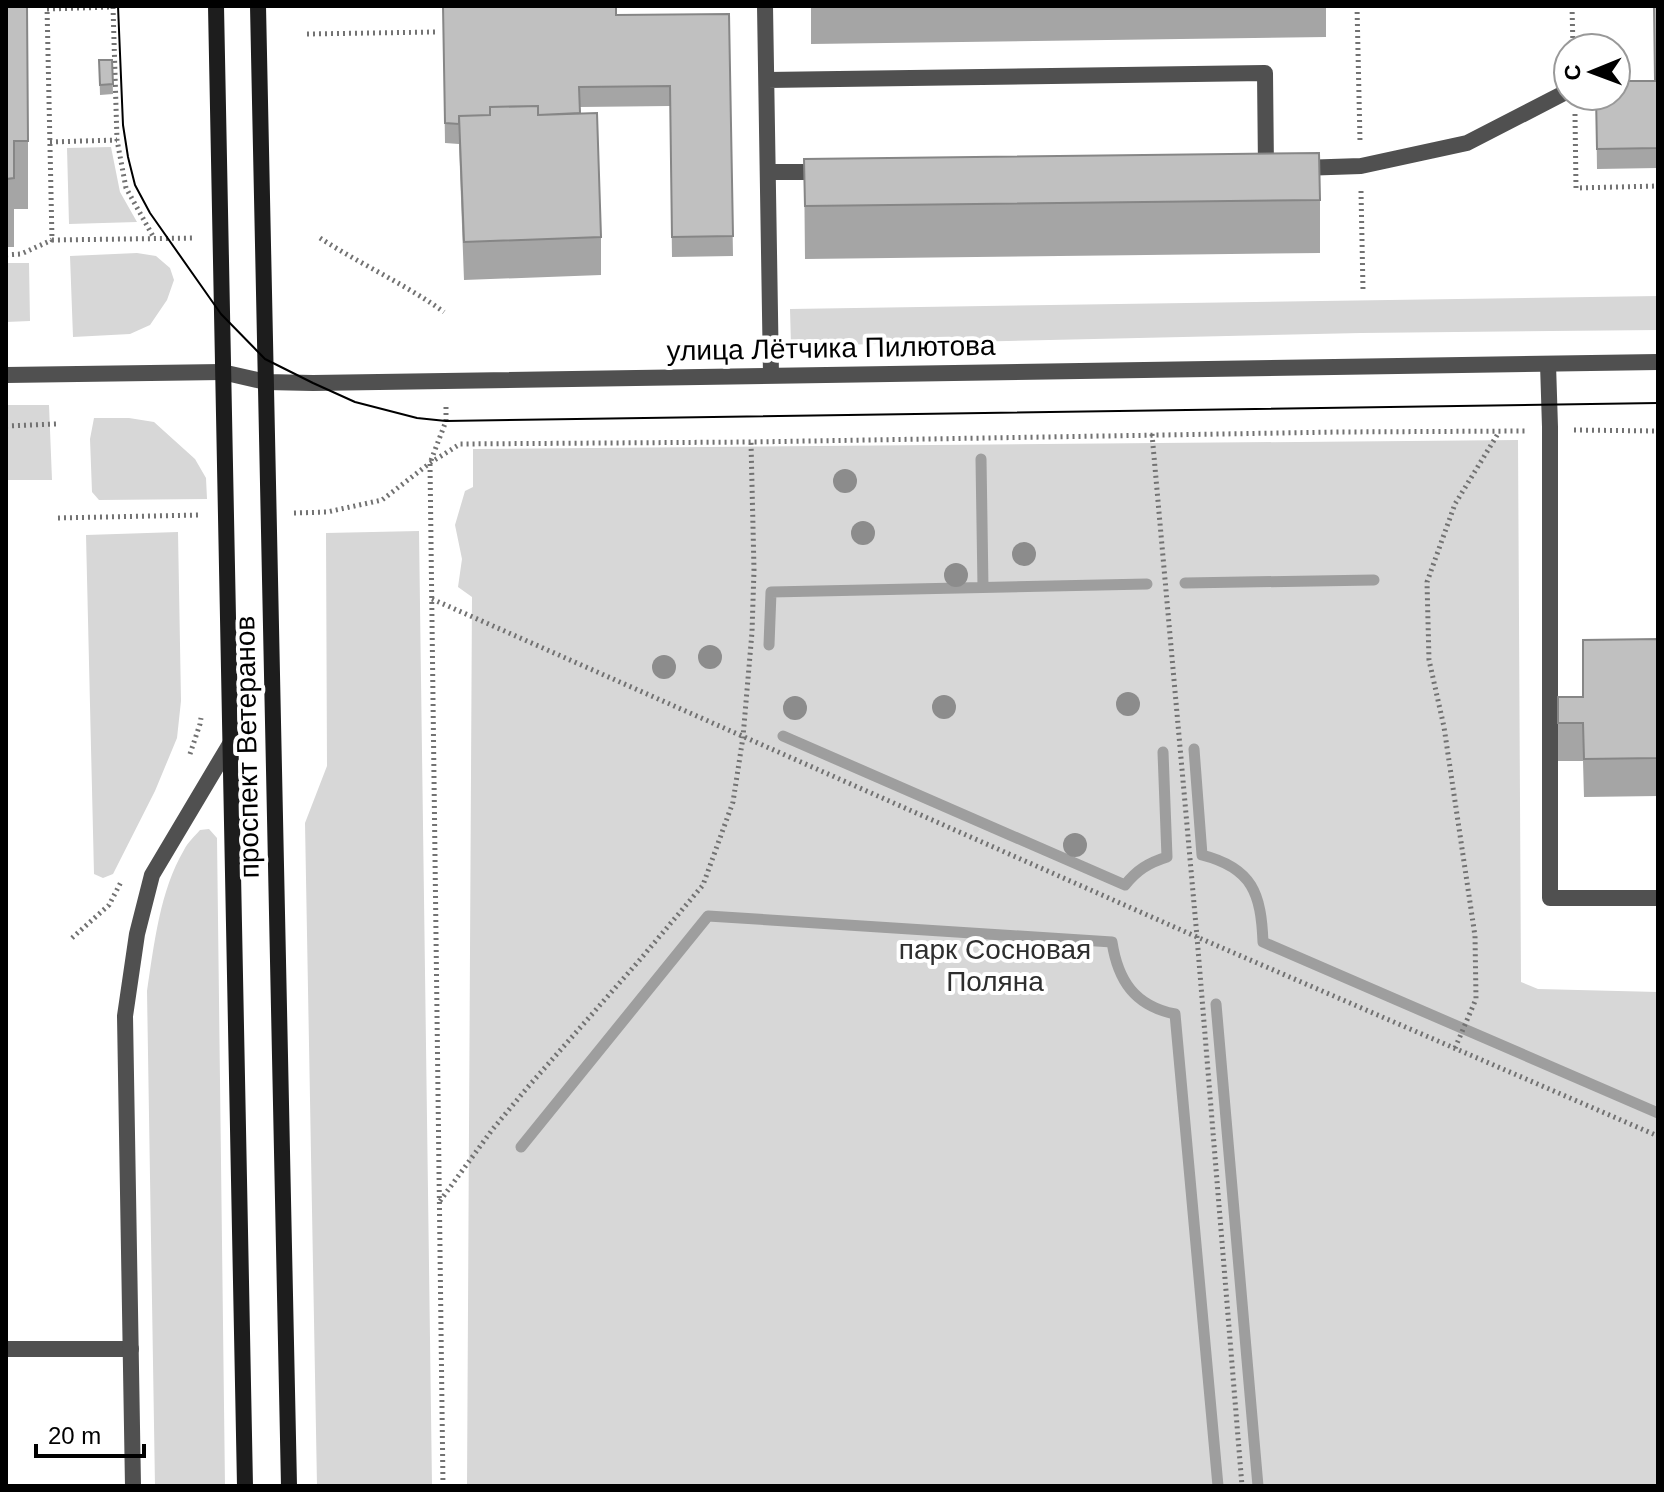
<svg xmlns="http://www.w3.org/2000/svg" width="1664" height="1492" font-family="Arial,sans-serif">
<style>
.green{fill:#d7d7d7}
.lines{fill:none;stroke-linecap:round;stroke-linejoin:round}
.stream{stroke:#9e9e9e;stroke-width:11}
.path{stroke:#727272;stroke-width:5;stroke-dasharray:2 4;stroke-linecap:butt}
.service{stroke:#505050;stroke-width:16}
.minor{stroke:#505050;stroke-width:16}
.tertiary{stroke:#505050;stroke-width:16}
.secondary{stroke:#1d1d1d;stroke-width:16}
.tram{stroke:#000;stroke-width:2}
.tree{fill:#8c8c8c}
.wall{fill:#a5a5a5}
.building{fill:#c0c0c0;stroke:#868686;stroke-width:2}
.labels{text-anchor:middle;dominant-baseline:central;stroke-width:8;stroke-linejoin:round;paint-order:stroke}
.street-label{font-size:28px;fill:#000;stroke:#fff}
.park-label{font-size:28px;fill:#2e2e2e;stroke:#fff}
</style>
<rect width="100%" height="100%" fill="#fff"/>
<path class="green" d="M111 147 120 192 137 222 69 224 67 148Z
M137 253 156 256 170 268 174 280 167 300 150 325 130 334 73 337 70 256Z
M6 263H29L30 321 6 322Z
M1658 296V330L1361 333 791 346 790 309Z
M6 405H49L52 480H6Z
M94 418H129L154 422 195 459 206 478 207 499 99 500 92 492 90 439Z
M1518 440 1521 982 1538 989 1658 992V1486H467L472 597 458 587 462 559 455 525 465 491 473 487V449Z
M419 531 432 1486H317L305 823 327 766 326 533Z
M178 532 181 701 177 738 155 791 113 874 103 878 94 874 86 535Z
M209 829 217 838 225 1486H155L147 991C154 945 160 890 184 850 188 842 195 836 200 830Z"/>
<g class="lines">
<path class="stream" d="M981 459 983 587
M1185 583 1374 580
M769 645 771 592 1147 584
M783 736 1125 885C1137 870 1148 863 1167 857L1163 752
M1194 749 1202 855C1253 868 1261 894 1263 942L1658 1113
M1216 1004 1258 1486
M521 1147 708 916 1112 942C1118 981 1135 1006 1175 1014L1218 1486"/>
<path class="path" d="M47 6 52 240 195 238
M1357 6 1360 141
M1572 6 1573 48
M47 9 113 7 117 140 126 188 154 238
M307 34 435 32
M1575 114 1576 188 1658 186
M50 142 117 140
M1361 191 1363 290
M320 238C360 264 405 284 444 312
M6 255 21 254 52 240
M6 426 56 424
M1574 430 1658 431
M1152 434 1197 937 1242 1486
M294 513 327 512 382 500 430 463 460 444 751 442 1339 432 1525 431
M58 518 201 515
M432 599 1197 937 1658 1136
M190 754 200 724 201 718
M72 938 109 905 121 882
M1455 1048 1476 999 1475 936 1444 727 1429 660 1427 582 1455 504 1499 432
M440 1201 492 1130 527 1088 638 962 703 885 733 802 743 737 752 632 754 570 751 442
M443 1486 430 463 446 421V406"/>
<path class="service" d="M765 6 771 375
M767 80 1265 73 1266 169
M1301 168 1361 166 1467 143 1568 91
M768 172H826
M1548 364 1550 427V898H1658
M6 1349H131"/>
<path class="minor" d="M6 375 222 372
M133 1486 125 1016 137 934 152 875 230 744"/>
<path class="tertiary" d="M222 372 266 382 313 383 1658 362"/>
<path class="secondary" d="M216 6 245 1486
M258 6 289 1486"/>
<path class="tram" d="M118 6 123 125 128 157 135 185 150 213 221 314 265 359 313 383 355 402 417 418 446 421 1658 403"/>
</g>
<g class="tree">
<circle cx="845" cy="481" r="12"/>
<circle cx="863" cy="533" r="12"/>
<circle cx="1024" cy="554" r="12"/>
<circle cx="956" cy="575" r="12"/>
<circle cx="710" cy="657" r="12"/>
<circle cx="664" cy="667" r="12"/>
<circle cx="1128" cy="704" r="12"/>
<circle cx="944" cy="707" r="12"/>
<circle cx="795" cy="708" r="12"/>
<circle cx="1075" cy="845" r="12"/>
</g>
<path class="wall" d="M6 6 28 141V209H14V247H6Z
M443 6 616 15 729 14 733 256 672 257 670 106 580 107 601 237V275L464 280 459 144 445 143Z
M811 6H1326V37L811 44Z
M1658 6V168L1597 169 1596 96 1655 81Z
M99 60H112L113 94 100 95Z
M804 159 1320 200V253L805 259Z
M1658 639V796L1584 797 1583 761H1558V697H1583Z"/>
<path class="building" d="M6 6H27L28 141H14V178L6 179Z
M443 6H616V15L729 14 733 236 672 237 670 86 579 87 580 113 538 115V106L490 107V115L459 116V124L445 123Z
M1654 6H1658V148L1597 149 1596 96H1616V81H1655Z
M99 60H112L113 84 100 85Z
M538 106V115L597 113 601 237 464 242 459 116 490 115V107Z
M1319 153 1320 200 805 206 804 159Z
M1658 639V758L1584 759 1583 723H1558V697H1583V640Z"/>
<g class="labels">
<g class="street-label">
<text transform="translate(831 348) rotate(-1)">улица Лётчика Пилютова</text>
<text transform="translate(247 747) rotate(-91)">проспект Ветеранов</text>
</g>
<g class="park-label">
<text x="995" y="949">парк Сосновая<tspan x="995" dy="32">Поляна</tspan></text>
</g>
</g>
<rect width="1664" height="1492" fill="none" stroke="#000000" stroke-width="16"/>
<g transform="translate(1592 72) rotate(269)"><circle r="38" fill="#ffffff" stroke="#999999" stroke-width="2"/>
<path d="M0-6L14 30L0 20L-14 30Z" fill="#000000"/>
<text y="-12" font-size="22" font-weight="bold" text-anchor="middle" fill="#000000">С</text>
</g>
<path d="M36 1444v12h108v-12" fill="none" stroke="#000000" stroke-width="4"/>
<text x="48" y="1444" font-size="24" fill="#000000" stroke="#ffffff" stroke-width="6" paint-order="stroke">20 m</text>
</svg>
